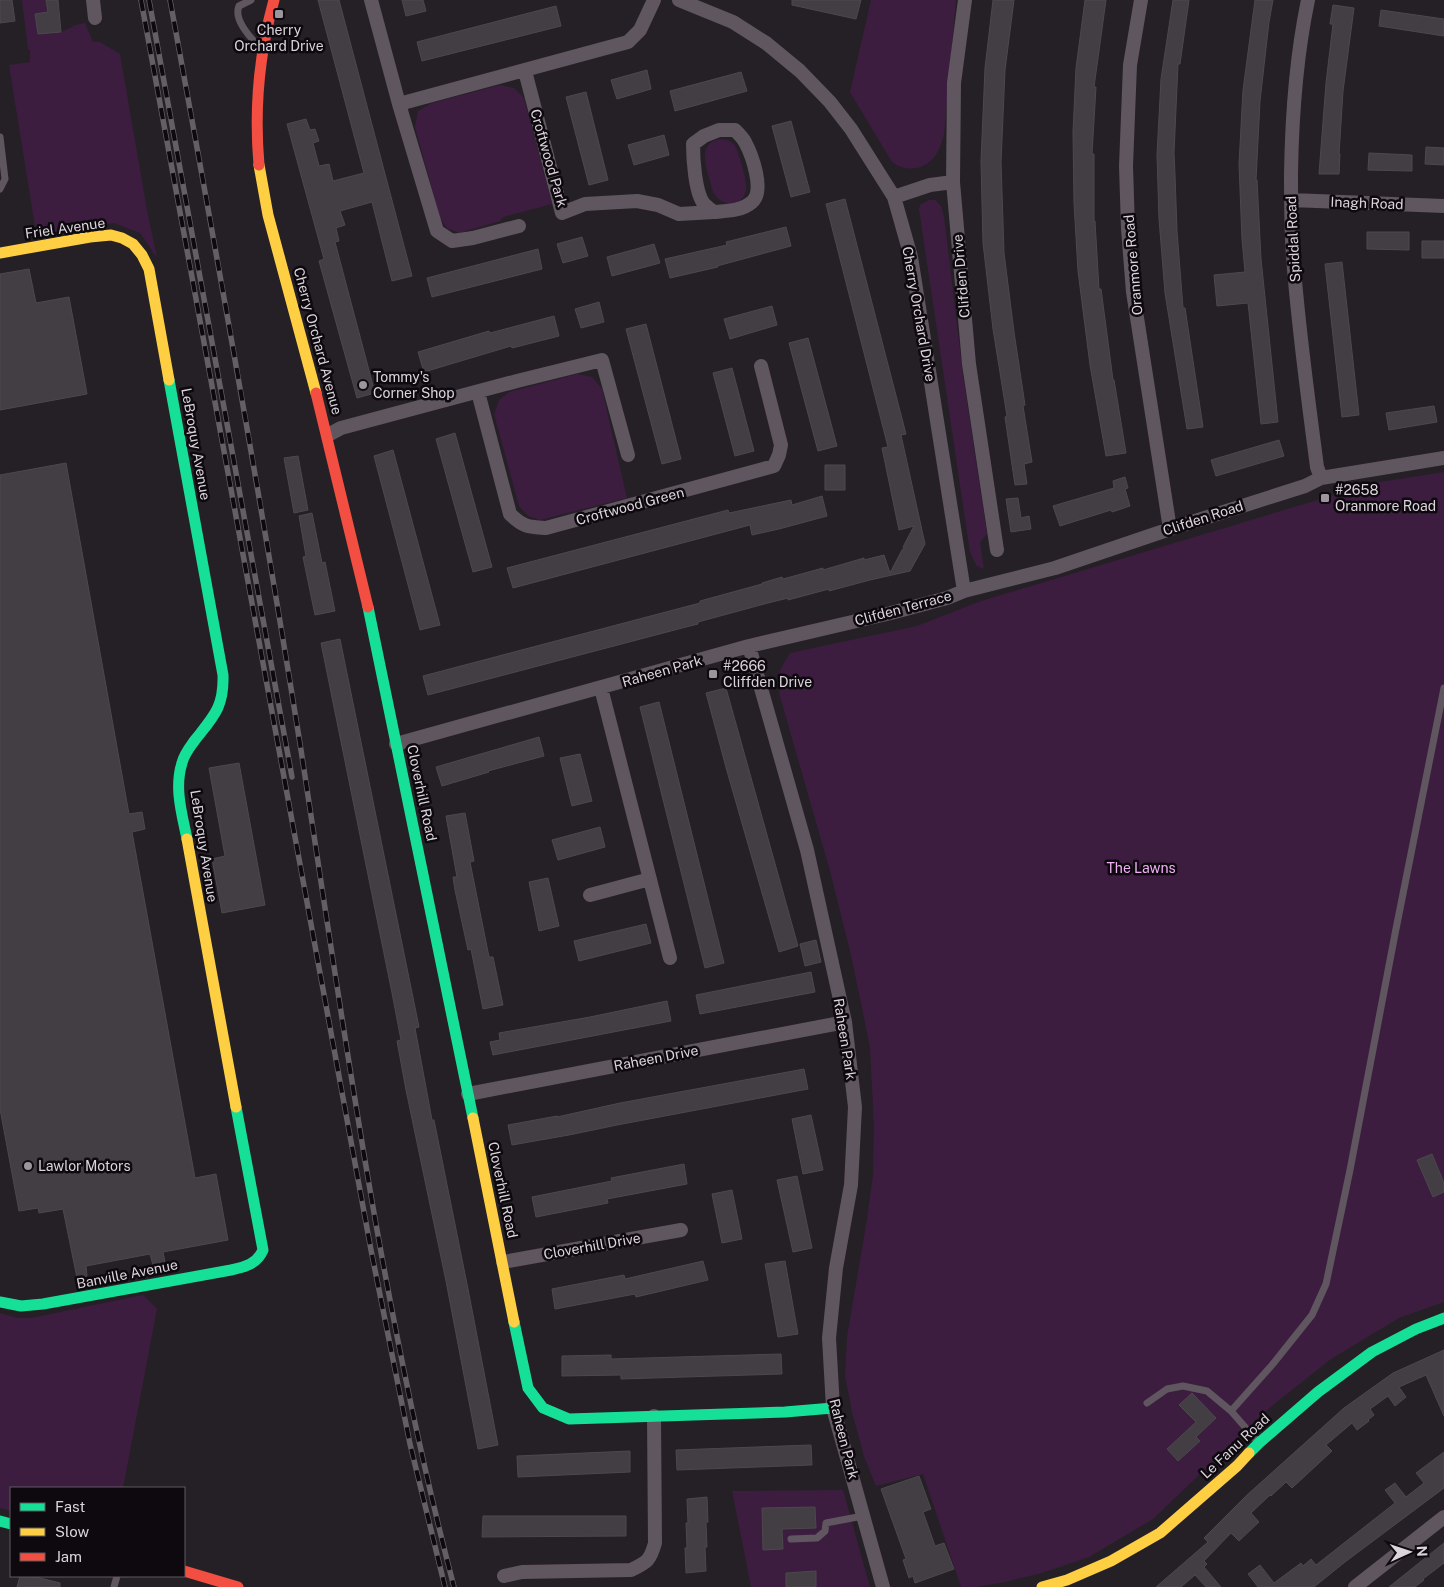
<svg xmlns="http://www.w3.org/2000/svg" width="1444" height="1587" font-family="'Public Sans',sans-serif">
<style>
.green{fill:#3c1d40}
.building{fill:#433e43;stroke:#4c484c}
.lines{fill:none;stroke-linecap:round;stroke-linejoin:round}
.lane{stroke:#5f565f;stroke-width:7}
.street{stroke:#5f565f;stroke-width:14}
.fast{stroke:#16e098;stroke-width:11}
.slow{stroke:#ffcf43;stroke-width:11}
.jam{stroke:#f24e42;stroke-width:11}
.rail-casing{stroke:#645e65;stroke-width:5.5}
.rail{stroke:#0d090e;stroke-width:4;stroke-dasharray:11;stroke-linecap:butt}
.poi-dot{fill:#9b969b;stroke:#0d090e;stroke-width:2}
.labels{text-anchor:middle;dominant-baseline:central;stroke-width:5;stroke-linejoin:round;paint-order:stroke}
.poi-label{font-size:14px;fill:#dbd5db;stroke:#0d090e;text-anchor:start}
.street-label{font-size:14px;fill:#dbd5db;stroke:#0d090e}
.park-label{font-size:14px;fill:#f1b1f6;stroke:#0d090e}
</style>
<rect width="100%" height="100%" fill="#252025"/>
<path class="green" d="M22 0H46L48 12 35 14 38 34 61 32 76 25 85 23 93 42H100L120 54 147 210 157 258 140 233 114 223 38 235 36 233 9 65 30 62V50L28 49Z
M871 0H956L944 136C942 140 941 146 938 151 929 169 908 174 892 162L850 92Z
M500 85 514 88 524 98 552 204 503 217 500 221 459 233 447 228 440 218 415 127 418 111 432 103Z
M721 139C727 140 732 141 735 146 739 153 748 183 746 191 741 209 720 206 713 192 709 174 693 143 721 139Z
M929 200H935L941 206 944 216 963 375 987 534 980 542 984 569 977 566 970 552 919 209 920 205Z
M577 374 592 377 602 389 627 498 540 520 528 516 519 506 494 414 499 400 509 392Z
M1444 472V1302L1399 1318 1331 1359 1267 1410 1153 1519 1089 1557 1042 1573 1005 1582 976 1587H961L923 1474 876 1486 864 1456 852 1412 845 1376 847 1337 867 1219 873 1175 874 1126 870 1047 851 955 830 871 779 693C777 673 780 669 790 653L917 626 981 601 1374 483Z
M143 1295 157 1309 123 1488H11V1511L0 1508V1313L17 1318H31Z
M843 1490 870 1587H751L732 1491Z"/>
<path class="building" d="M0 0H12L15 21 0 23Z
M46 0H58L61 32 38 34 35 14 48 12Z
M318 0H339L412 276 392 281 372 202 340 211 345 225 336 228 339 241 335 242 375 393 357 398 319 261 324 259 287 124 306 119 310 130 315 129 319 141 313 143 319 166 329 164 333 181 364 173Z
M402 0H423L426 11 406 16Z
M792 0H861L856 19 792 5Z
M993 0H1014L1005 70 1001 162 1004 253 1014 332 1025 405 1023 406 1032 462 1024 464 1027 484 1015 485 1005 417 1007 416 993 329 983 243 981 161 985 68Z
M1085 0H1106L1094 87H1096L1092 154H1094V221H1095L1099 289H1101L1113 380H1114L1126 453 1106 456 1090 365 1078 271 1074 203 1073 132 1076 68Z
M1173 0H1189L1180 64H1178L1174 153 1175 175 1177 231 1183 308H1185L1203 427 1187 429 1165 293 1159 219 1157 155 1161 79Z
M1255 0H1273L1269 22 1260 101 1256 180H1257L1261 259 1278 422 1261 424 1248 303 1217 306 1214 275 1245 272 1242 239 1239 164 1243 90Z
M1333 5 1354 8 1343 91 1339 154H1340L1339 174H1319L1326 83 1333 24H1330Z
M556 6 561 26 422 61 417 42Z
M1381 10 1444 19V36L1379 26Z
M647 70 651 89 617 99 611 80Z
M741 72 747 91 675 111 670 91Z
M586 92 608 180 589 185 566 97Z
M791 121 810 192 791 197 772 126Z
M664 135 669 155 634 165 628 145Z
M1426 147 1444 148V165L1425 164Z
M1369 153 1412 155V171L1368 170Z
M845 199 906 434 901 435 925 544 910 571 870 580 829 591V589L788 600V598L768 603 698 622V624L686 627 428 695 423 676 681 608 700 603V601L762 584V583L782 577 783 579 823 568V570L864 558V560L884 555 890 573 902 550 904 549 903 547 914 526 899 530 882 448 888 447 826 204Z
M786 227 791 246 717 266 718 267 670 278 665 259 727 245 726 242Z
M1367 232H1409V250L1367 249Z
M582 237 588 256 563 263 557 244Z
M1422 241H1444V258H1422Z
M654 244 660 263 612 276 607 257Z
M538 249 542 269 432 297 427 278Z
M1342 262 1359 415 1342 417 1325 264Z
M29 269 36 303 69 297 87 394 0 410V274Z
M599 302 604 322 581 328 575 309Z
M772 306 777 325 730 339 724 319Z
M554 316 559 336 512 348 511 346 424 372 418 352 489 331 490 333Z
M646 324 681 459 662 464 626 329Z
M808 338 837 446 818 451 789 343Z
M732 368 754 451 735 456 713 373Z
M1434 406 1437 422 1389 430 1386 413Z
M455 433 492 567 473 572 436 439Z
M1279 440 1284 456 1216 476 1211 460Z
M393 450 440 625 420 630 374 456Z
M298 456 308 510 294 513 284 458Z
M66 463 129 814 142 812 145 829 132 832 195 1178 216 1174 228 1240 163 1252 165 1262 153 1265 150 1254 86 1266 87 1276 77 1278 63 1209 39 1213 38 1208 19 1211 0 1109V475Z
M825 465H845V490H825Z
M1125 477 1128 488 1125 489 1130 506 1112 512 1111 510 1060 526 1053 506 1114 488 1113 481Z
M822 496 827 516 779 529 752 535 750 525 513 588 507 568 728 510 729 513 791 500 792 505Z
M1018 498 1021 518 1029 516 1031 529 1011 532 1006 499Z
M312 513 322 563 325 562 335 611 315 615 303 557 306 556 299 516Z
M340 639 419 1027 415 1028 432 1120H434L468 1289 498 1445 478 1449 446 1281 406 1090 397 1041 401 1040 392 993 321 643Z
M726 688 798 946 779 952 727 771 706 693Z
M659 702 724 963 705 968 640 707Z
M539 737 544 756 488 771 489 772 442 786 436 767Z
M580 754 592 801 572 806 560 758Z
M239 763 265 905 222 913 212 859 225 856 209 768Z
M465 813 474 861 470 862 489 957H493L503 1005 483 1009 471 949 468 950 455 890 453 877H457L446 816Z
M600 827 605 847 558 860 552 840Z
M548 878 559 926 539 931 529 882Z
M646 924 651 943 579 961 574 941Z
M816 940 821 962 805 966 800 944Z
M811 972 815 992 700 1014 696 995Z
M667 1001 671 1021 493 1055 490 1042 500 1040 499 1033 590 1017Z
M804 1069 808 1089 617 1125 569 1135 512 1145 508 1125 557 1116V1117L620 1103Z
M811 1115 823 1170 803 1174 792 1119Z
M1432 1154 1444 1183V1192L1433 1197 1417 1160Z
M684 1164 687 1184 607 1199 608 1203 536 1217 532 1197 612 1181 611 1178Z
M797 1176 812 1248 793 1252 777 1180Z
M732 1190 742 1239 722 1243 712 1194Z
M703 1261 708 1280 636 1297 635 1294 555 1309 552 1289 624 1275 625 1279Z
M785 1261 798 1334 778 1337 765 1264Z
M1444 1350V1416L1426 1375 1399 1387 1406 1397 1395 1406 1388 1396 1370 1409 1374 1415 1368 1420 1369 1421 1357 1430 1352 1423 1326 1445 1332 1451 1292 1488 1286 1482 1271 1496 1270 1495 1251 1513 1259 1522 1239 1541 1231 1533 1204 1561 1207 1564 1204 1567 1221 1587H1206L1195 1575 1181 1587H1156L1208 1542 1204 1538 1247 1495 1344 1408 1393 1373Z
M781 1354 782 1374 621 1379V1375L562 1376V1356L611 1355V1359Z
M1192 1393 1216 1418 1196 1437 1200 1441 1178 1461 1167 1449 1196 1422 1179 1405Z
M811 1445 812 1465 677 1470 676 1450Z
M630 1451V1472L518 1477 517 1456Z
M1444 1452V1488L1345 1562 1314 1587H1258L1248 1574 1260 1565 1274 1583 1301 1563 1303 1566 1311 1559 1316 1565 1395 1503 1385 1490 1395 1483 1406 1497 1424 1483 1416 1473Z
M919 1476 931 1509 923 1512 935 1546 944 1543 954 1569 915 1583 913 1576 909 1578 903 1560 906 1559 881 1489Z
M707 1497 708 1522H706L707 1547H705L706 1571 686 1573 685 1548H687L686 1523H688L687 1499Z
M815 1507 816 1528 782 1529 783 1549 763 1550 762 1508Z
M483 1516H626V1536L482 1537Z
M1444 1543V1563L1423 1579 1424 1580 1415 1587H1389Z
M816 1571V1587H786V1573Z
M20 1576H32L60 1583V1587H17Z"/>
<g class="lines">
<path class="lane" d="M251 0 239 6C233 20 251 38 260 48
M0 137 5 179 0 189
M1147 1403 1167 1389 1183 1386 1207 1391 1231 1411
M1259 1443 1231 1411 1272 1365 1312 1315 1326 1284 1350 1170 1395 934 1444 688
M791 1539 817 1538 825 1531 826 1523 863 1516
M114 1587 117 1576"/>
<path class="street" d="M93 0 95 18
M371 0 399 104 437 231 452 241 473 238 519 226
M679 0 733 22 766 43 800 71 830 102 851 129 894 197 911 257 964 591
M965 0 954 83 953 182 969 364 997 550
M1141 0 1130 65 1126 166 1128 229 1133 292 1170 529
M1308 0C1296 57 1292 114 1291 173 1291 201 1291 229 1293 256 1298 327 1308 397 1317 467L1321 478
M525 71 562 213 585 204 637 201 658 205 679 214 714 212
M399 104 628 42 640 30 654 0
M719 130H735C739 134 743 138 745 142 752 155 765 191 752 202 742 211 726 211 714 212 711 210 707 207 704 204 695 193 693 158 693 144L704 136Z
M894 197 930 185 953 182
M1291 200 1444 206
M478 392 510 514C523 527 528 527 546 528L774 466 779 455 781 445 761 366
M328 435 341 428 517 381 602 360 628 455
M749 646 807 850 845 1022 855 1107 851 1185 836 1268 829 1338 833 1408 883 1587
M601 688 670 958
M396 744 749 646 891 613 947 598 964 591 1055 568 1170 529 1305 486 1321 478 1444 458
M590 895 650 879
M468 1094 845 1022
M503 1262 681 1230
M504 1576 522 1572 631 1570C647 1562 650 1561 655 1543L654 1416
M1355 1587 1444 1517"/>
<path class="fast" d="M169 380 223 675C224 707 214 716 195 740 190 747 184 754 182 763 174 788 182 814 187 839
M368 607 473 1118
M0 1302 21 1306 43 1304 231 1270C245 1267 257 1264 263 1250L236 1107
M514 1322 528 1388 543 1408 569 1419 785 1412 833 1408
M1249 1453 1259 1443 1318 1392 1372 1352 1416 1329 1444 1318
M0 1521 11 1524"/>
<path class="slow" d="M259 165 268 215 316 393
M0 253 90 237 111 235 122 238 133 244 142 255 149 269 169 380
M187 839 236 1107
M473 1118 514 1322
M1042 1587 1067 1580 1111 1561 1160 1533 1237 1466 1249 1453"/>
<path class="jam" d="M259 165C254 108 259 54 274 0
M316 393 368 607
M184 1571 238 1587"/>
<g class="rail-casing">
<path id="rail" d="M141 0 371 1250 410 1444 445 1587
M149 0 292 777
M170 0C216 250 261 499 301 750 344 1030 382 1312 454 1587"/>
</g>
<use href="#rail" class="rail"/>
</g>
<g class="poi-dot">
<rect x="274" y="9" width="10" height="10" rx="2.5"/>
<circle cx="363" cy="385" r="5"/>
<rect x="1320" y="493" width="10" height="10" rx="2.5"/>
<rect x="708" y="669" width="10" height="10" rx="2.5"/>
<circle cx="28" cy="1166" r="5"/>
</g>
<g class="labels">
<g class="poi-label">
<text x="279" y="30" text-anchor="middle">Cherry<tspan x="279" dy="16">Orchard Drive</tspan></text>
<text x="373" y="377">Tommy's<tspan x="373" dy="16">Corner Shop</tspan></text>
<text x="1335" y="490">#2658<tspan x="1335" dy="16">Oranmore Road</tspan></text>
<text x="723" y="666">#2666<tspan x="723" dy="16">Cliffden Drive</tspan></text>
<text x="38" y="1166">Lawlor Motors</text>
</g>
<g class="street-label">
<text transform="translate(549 158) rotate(74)">Croftwood Park</text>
<text transform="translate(1367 203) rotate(2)">Inagh Road</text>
<text transform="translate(65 228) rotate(-8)">Friel Avenue</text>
<text transform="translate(1293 239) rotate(-93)">Spiddal Road</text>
<text transform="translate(1133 265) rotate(-95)">Oranmore Road</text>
<text transform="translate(961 276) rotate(-95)">Clifden Drive</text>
<text transform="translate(919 314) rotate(80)">Cherry Orchard Drive</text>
<text transform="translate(318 341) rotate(75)">Cherry Orchard Avenue</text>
<text transform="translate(196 444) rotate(80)">LeBroquy Avenue</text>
<text transform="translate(630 506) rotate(-15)">Croftwood Green</text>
<text transform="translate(1203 518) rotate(-18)">Clifden Road</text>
<text transform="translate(903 608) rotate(-15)">Clifden Terrace</text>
<text transform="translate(662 671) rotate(-16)">Raheen Park</text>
<text transform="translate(422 793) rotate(78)">Cloverhill Road</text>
<text transform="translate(204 846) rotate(81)">LeBroquy Avenue</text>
<text transform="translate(845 1039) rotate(81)">Raheen Park</text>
<text transform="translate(656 1058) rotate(-11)">Raheen Drive</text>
<text transform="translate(503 1190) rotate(78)">Cloverhill Road</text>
<text transform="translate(592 1246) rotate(-10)">Cloverhill Drive</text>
<text transform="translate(127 1274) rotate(-11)">Banville Avenue</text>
<text transform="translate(844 1439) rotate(76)">Raheen Park</text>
<text transform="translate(1235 1446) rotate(-43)">Le Fanu Road</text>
</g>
<g class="park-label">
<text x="1141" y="868">The Lawns</text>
</g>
</g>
<rect x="10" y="1487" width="175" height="90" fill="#0d090e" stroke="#5f5b60"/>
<rect x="20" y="1503" width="25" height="8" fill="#16e098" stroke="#5f5b60"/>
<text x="55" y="1512" font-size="15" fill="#dbd5db">Fast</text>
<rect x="20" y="1528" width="25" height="8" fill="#ffcf43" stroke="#5f5b60"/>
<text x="55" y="1537" font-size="15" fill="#dbd5db">Slow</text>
<rect x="20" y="1553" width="25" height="8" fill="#f24e42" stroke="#5f5b60"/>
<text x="55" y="1562" font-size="15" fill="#dbd5db">Jam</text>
<g transform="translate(1409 1552) rotate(87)" stroke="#0d090e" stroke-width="4" paint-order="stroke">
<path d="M0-4L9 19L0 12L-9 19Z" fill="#dbd5db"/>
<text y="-8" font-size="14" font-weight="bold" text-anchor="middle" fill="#dbd5db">N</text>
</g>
</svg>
